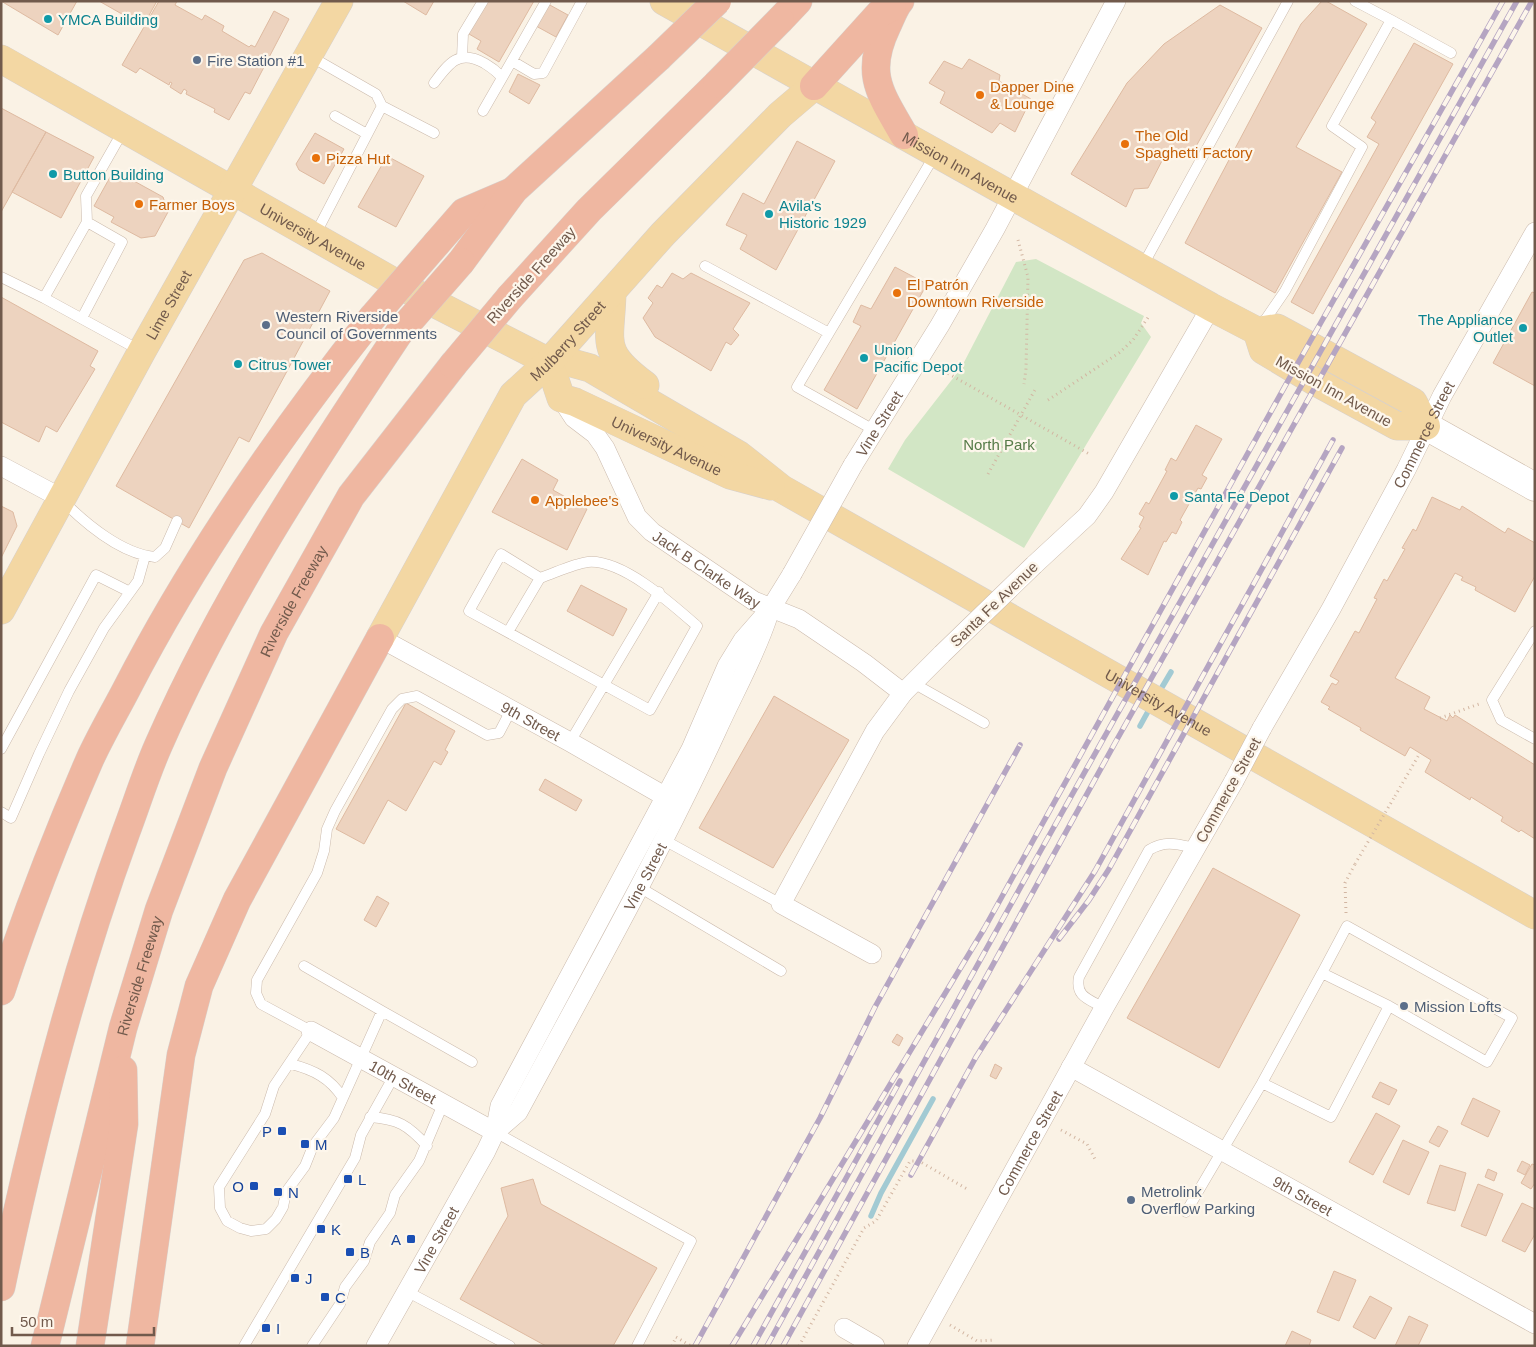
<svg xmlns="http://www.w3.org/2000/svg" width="1536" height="1347" font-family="Helvetica,sans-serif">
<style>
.green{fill:#d2e6c5}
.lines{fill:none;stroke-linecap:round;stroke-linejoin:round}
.stream{stroke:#a2cad3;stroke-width:5.5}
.building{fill:#edd3bf;stroke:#debaa1}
.service-casing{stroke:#cbbaac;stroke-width:11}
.minor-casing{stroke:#cbbaac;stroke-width:20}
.secondary-casing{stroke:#cdbbaa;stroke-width:29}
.primary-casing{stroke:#d7d1cd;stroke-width:29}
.motorway-casing{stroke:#d7d1cd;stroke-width:29}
.path{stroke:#d2b6a2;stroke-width:3;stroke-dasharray:1 4;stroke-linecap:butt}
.service{stroke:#fff;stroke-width:10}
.minor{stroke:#fff;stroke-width:19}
.secondary{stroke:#fff;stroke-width:28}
.primary{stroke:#f3d7a3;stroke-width:28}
.motorway{stroke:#efb7a1;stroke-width:28}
.rail-casing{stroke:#b5a5c2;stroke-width:5.5}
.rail{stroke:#fdf6eb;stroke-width:4;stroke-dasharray:11;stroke-linecap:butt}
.minor-bridge-casing{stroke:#cbbaac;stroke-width:20;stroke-linecap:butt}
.motorway-bridge-casing{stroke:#d7d1cd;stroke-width:29;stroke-linecap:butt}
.path-bridge{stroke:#d2b6a2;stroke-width:3;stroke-dasharray:1 4;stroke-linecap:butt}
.minor-bridge{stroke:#fff;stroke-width:19}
.motorway-bridge{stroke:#efb7a1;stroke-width:28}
.culture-dot{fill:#0f9aa8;stroke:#fdf6eb;stroke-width:2}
.service-dot{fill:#5c6f8a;stroke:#fdf6eb;stroke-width:2}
.food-dot{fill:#e8710a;stroke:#fdf6eb;stroke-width:2}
.transit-dot{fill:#1a4fb4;stroke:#fdf6eb;stroke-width:2}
.labels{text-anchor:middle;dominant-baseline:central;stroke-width:4.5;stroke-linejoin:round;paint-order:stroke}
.culture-label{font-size:15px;fill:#0d838f;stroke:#fdf6eb;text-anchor:start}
.service-label{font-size:15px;fill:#4e5e75;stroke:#fdf6eb;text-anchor:start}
.food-label{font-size:15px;fill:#c56008;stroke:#fdf6eb;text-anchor:start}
.street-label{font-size:15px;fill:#715a4c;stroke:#fdf6eb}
.park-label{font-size:15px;fill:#567b48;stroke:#fdf6eb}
.transit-label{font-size:15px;fill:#164399;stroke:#fdf6eb;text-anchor:start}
</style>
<rect width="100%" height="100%" fill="#faf2e5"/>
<path class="green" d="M1036 259 1144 316 1141 323 1151 337 1024 548 888 469 905 440 961 368 1016 262Z"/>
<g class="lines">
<path class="stream" d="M1158 694 1171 672
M1140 726 1151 706
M871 1216 881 1193 933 1099"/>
</g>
<path class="building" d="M1 1H77L58 35Z
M99 1H157L143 26Z
M159 1H177L175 5 202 20 205 15 224 26 222 31 249 47 251 45 255 47 274 11 289 19 250 94 245 92 229 120 214 112 215 109 186 94 187 91 184 89 181 94 170 87 172 83 170 82 169 85 140 68 136 73 122 65Z
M403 1H434L426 15Z
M477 1H534L499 62 477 49 481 41 469 34Z
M1322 1H1326L1367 24 1296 147 1342 172 1275 293 1185 243 1301 24Z
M548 4 568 15 556 37 536 26Z
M1220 5 1262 28 1189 159 1167 151 1148 188 1134 189 1126 207 1071 174 1127 83 1164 44Z
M1414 43 1453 64 1313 314 1291 302 1379 144 1367 137 1376 122 1371 118Z
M969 59 1000 75 999 81 1031 99 1015 132 1000 123 992 133 940 103 945 92 929 83 944 61 962 69Z
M518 74 540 85 529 104 509 92Z
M1 108 46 132 1 212Z
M46 132 94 157 61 218 12 192Z
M315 133 344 149 324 184 299 170 296 164Z
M797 141 835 161 776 270 740 249 747 235 726 225 743 193 764 204Z
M387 156 424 176 396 227 358 207Z
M114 170 163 197 168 212 155 236 141 238 111 222 114 217 94 206Z
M262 253 330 291 249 442 239 437 189 528 116 486 244 260Z
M895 267 927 284 857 409 824 390 861 326 853 322 861 305 871 309Z
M672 273 683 279 691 273 750 303 733 329 739 335 731 345 726 342 711 371 655 337 643 318 653 303 648 298 657 285 662 288Z
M1532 292 1535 293V386L1493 363Z
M1 297 98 351 90 366 95 369 57 432 46 426 39 442 1 422Z
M1196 425 1222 439 1202 475 1207 478 1201 489 1198 488 1180 520 1182 522 1176 534 1172 532 1166 542 1164 541 1148 575 1121 559 1141 528 1139 527 1144 517 1139 514 1146 502 1149 504 1167 471 1165 470 1171 458 1176 461Z
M522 459 558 480 553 490 587 509 567 550 492 512Z
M1432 497 1460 510 1462 506 1505 533 1508 528 1535 543V576L1515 612 1475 590 1476 587 1461 580 1463 577 1455 573 1395 678 1430 697 1424 709 1447 721 1450 715 1453 718 1455 715 1535 765V839L1521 830 1519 832 1501 821 1503 817 1471 797 1470 800 1425 772 1431 760 1410 747 1405 756 1360 730 1361 728 1328 709 1330 707 1321 702 1332 683 1336 685 1339 681 1330 676 1355 631 1359 633 1377 599 1374 598 1384 579 1387 581 1405 549 1402 548 1413 529 1416 531Z
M1 506 13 512 17 526 1 558Z
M581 585 627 609 613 636 567 611Z
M774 696 849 740 773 868 699 828Z
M406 703 455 731 445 750 448 752 441 765 434 761 406 811 388 800 364 844 336 829Z
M545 779 582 800 576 811 539 790Z
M1213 868 1300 915 1219 1068 1127 1018Z
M377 896 389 903 376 927 364 920Z
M897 1034 903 1038 899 1046 892 1042Z
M995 1064 1002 1068 996 1079 990 1076Z
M1380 1082 1397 1090 1389 1105 1372 1097Z
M1473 1098 1500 1111 1488 1137 1461 1124Z
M1376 1113 1400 1126 1373 1175 1349 1162Z
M1438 1126 1448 1131 1439 1147 1429 1142Z
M1403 1140 1429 1152 1409 1195 1383 1182Z
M1522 1161 1530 1165 1525 1175 1517 1171Z
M1532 1164 1535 1165V1183L1531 1189 1521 1183Z
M1440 1165 1466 1173 1455 1211 1427 1203Z
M1488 1169 1497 1173 1494 1181 1485 1177Z
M533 1179 541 1204 657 1268 613 1346H546L460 1299 508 1216 501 1188Z
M1478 1184 1503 1194 1486 1236 1461 1226Z
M1522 1203 1535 1209V1234L1525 1252 1502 1241Z
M1334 1271 1356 1280 1339 1321 1317 1312Z
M1370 1296 1392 1308 1375 1339 1353 1327Z
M1409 1316 1428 1325 1418 1346H1395Z
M1292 1331 1311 1340 1309 1346H1285Z"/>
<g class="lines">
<g class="service-casing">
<path id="service" d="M1355 1 1391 20
M308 55 376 94 382 106
M462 58 463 34 483 1
M512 61 534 74 543 73 582 1
M502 78 546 1
M434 83C449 63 459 49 484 63 492 68 497 71 502 78L483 111
M335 116 367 134
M87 222 86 196 123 131
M315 235 382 106 434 133
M705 266 829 333 797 387 874 430
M1142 267 1288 1
M1 277 44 298
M82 318 122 242 87 222 44 298 141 351
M1261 326 1285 291 1362 147 1332 126 1391 20 1451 53
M829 333 936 153
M63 501C86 524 122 554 155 557L165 548 177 521
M501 554 540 578C555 573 573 564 588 562 622 559 672 604 697 626L650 710 469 611Z
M1535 631 1492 700 1501 720 1535 739
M508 632 540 578
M913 683 984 723
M570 742 659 592
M1 749 96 575 130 592
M1 812 11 818 39 754 69 691 104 628 138 581 145 556
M664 840 781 904
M639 887 781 971
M304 966 382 1011 334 1118 313 1146 305 1166 286 1192 283 1207 276 1219 266 1229 251 1231 240 1228 227 1221 220 1208 219 1187 265 1114 274 1086 311 1031 261 1004 256 993 257 980 317 873 324 851 327 829 335 811 392 709 402 699 417 696 487 735 499 733 511 710
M1322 973 1347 926 1512 1018 1487 1062 1389 1006
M1104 1008C1089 999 1075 997 1079 977L1149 850C1165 840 1177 844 1195 848
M382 1011 472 1062
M291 1064C314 1070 330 1078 343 1098
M370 1117C398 1119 408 1125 427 1146
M495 1132 691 1241 637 1346
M1186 1212 1262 1083 1331 1117 1389 1006 1322 973 1262 1083
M406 1291 510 1346
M244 1346 355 1158 361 1135 394 1076
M312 1346 340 1304 345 1287 364 1261 370 1242 390 1213 395 1195 419 1161 443 1104"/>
</g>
<g class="minor-casing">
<g id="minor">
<path id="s1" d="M561 398 574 418 595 434 605 448 637 517 652 532 754 601 799 619 864 663 903 693"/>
<path id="s2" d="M853 465 940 325 995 229 1116 1"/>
<path d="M1 466 61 498"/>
<path d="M1034 565 1087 516 1104 492 1211 307"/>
<path id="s3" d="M380 638 570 742 673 801"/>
<path id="s4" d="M1262 728 1331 609 1406 470 1442 396 1535 232"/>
<path d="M872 954 781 904 875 731 903 693 942 654"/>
<path id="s5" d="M311 1031 495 1132"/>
<path id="s6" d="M1071 1067 1535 1324"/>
<path id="s7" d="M495 1132 518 1112C586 986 657 860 717 730 734 692 755 656 768 616"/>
<path d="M844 1328 875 1346"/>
<path id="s8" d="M376 1346 486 1151 495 1132 500 1106 691 749 727 666 743 640 771 608 792 574"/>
<path id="s9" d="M917 1346 1104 1008 1234 781"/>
</g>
</g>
<g class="secondary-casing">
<path id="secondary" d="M1426 426 1535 487"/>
</g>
<g class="primary-casing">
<g id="primary">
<path id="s10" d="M664 1 1211 307 1257 331 1277 328 1413 402 1426 426H1397L1316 382 1263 350 1257 331"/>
<path id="s11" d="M1 59 401 286 549 362 572 363 590 368 739 455 782 489 1535 915"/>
<path d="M612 292C611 343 598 350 645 385"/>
<path id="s12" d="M549 362 561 398 575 402 730 475 771 486"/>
<path id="s13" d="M1 610 142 351 339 1"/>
<path id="s14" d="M380 638 513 395 549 362 663 234 780 115 814 86"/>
</g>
</g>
<g class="motorway-casing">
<g id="motorway">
<path d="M900 1C894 8 891 18 887 26 864 74 880 93 904 135"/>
<path d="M780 20 798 1"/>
<path d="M814 86 880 13 892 7"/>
<path d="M437 243 464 212 513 191"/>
<path d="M461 262 514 190 658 58"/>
<path d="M510 297 589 210 717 84"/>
<path d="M1 991C27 912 57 835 90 759 101 735 114 713 126 690 194 558 280 434 372 318"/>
<path d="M1 1287C33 1133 72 980 126 832 137 803 146 773 159 744 223 598 311 465 399 333"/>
<path id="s15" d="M45 1346 123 1028 159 910 213 768 274 633 351 496 453 365"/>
<path d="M90 1346 124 1124 123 1070"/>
<path d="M140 1346 181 1055 199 986 237 900 380 638"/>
</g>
</g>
<path class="path" d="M1018 240 1028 277 1026 369 1024 384
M935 366 1091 455
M1048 400 1119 353 1133 340 1149 316
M988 474 1036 388
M1440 718 1479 704
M1395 796 1420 753
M1346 913 1345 883 1355 864
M1061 1130 1087 1144 1096 1161
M950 1325 977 1341 995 1340
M672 1346 676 1337 691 1346
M799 1346 864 1228 876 1221 910 1161H919L967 1189"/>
<use href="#service" class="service"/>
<use href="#minor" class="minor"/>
<use href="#secondary" class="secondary"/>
<use href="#primary" class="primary"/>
<use href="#motorway" class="motorway"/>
<g class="rail-casing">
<path id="rail" d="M1059 939 1089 900 1109 869 1342 448
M911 1175 976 1057 1095 871 1333 440
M695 1346 820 1118 875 1007 1020 745
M732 1346 984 929 1294 370 1503 1
M753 1346 900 1081
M767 1346 1036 859 1517 1
M783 1346 1115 743 1532 1"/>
</g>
<use href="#rail" class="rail"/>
<g class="minor-bridge-casing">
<path id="minor-bridge" d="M792 574 853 465
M942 654 1034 565
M1234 781 1262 728"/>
</g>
<g class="motorway-bridge-casing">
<path id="motorway-bridge" d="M658 58 717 1
M717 84 780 20
M372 318 437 243
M399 333 461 262
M453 365 510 297"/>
</g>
<path class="path-bridge" d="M1355 864 1395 796"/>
<use href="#minor-bridge" class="minor-bridge"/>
<use href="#motorway-bridge" class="motorway-bridge"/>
</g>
<g class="culture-dot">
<circle cx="48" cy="19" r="5"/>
<circle cx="53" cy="174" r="5"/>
<circle cx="769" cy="214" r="5"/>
<circle cx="1523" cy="328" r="5"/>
<circle cx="864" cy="358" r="5"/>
<circle cx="238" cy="364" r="5"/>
<circle cx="1174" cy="496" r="5"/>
</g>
<g class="service-dot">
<circle cx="197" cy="60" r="5"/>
<circle cx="266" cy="325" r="5"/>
<circle cx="1404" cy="1006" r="5"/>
<circle cx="1131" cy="1200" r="5"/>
</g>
<g class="food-dot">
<circle cx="980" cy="95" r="5"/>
<circle cx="1125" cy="144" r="5"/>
<circle cx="316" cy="158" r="5"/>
<circle cx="139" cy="204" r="5"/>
<circle cx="897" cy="293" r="5"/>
<circle cx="535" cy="500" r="5"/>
</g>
<g class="transit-dot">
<rect x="277" y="1126" width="10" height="10" rx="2.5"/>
<rect x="300" y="1139" width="10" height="10" rx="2.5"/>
<rect x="343" y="1174" width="10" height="10" rx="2.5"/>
<rect x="249" y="1181" width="10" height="10" rx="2.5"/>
<rect x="273" y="1187" width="10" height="10" rx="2.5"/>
<rect x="316" y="1224" width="10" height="10" rx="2.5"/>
<rect x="406" y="1234" width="10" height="10" rx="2.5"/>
<rect x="345" y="1247" width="10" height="10" rx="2.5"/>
<rect x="290" y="1273" width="10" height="10" rx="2.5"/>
<rect x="320" y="1292" width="10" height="10" rx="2.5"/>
<rect x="261" y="1323" width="10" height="10" rx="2.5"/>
</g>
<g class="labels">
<g class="culture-label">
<text x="58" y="19">YMCA Building</text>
<text x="63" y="174">Button Building</text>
<text x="779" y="205">Avila's<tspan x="779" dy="17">Historic 1929</tspan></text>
<text x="1513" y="319" text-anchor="end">The Appliance<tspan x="1513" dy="17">Outlet</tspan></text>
<text x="874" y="349">Union<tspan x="874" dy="17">Pacific Depot</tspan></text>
<text x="248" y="364">Citrus Tower</text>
<text x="1184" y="496">Santa Fe Depot</text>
</g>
<g class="service-label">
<text x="207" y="60">Fire Station #1</text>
<text x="276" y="316">Western Riverside<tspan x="276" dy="17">Council of Governments</tspan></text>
<text x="1414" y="1006">Mission Lofts</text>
<text x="1141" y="1191">Metrolink<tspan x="1141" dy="17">Overflow Parking</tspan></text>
</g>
<g class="food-label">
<text x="990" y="86">Dapper Dine<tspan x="990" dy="17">&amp; Lounge</tspan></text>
<text x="1135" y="135">The Old<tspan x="1135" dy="17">Spaghetti Factory</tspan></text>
<text x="326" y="158">Pizza Hut</text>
<text x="149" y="204">Farmer Boys</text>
<text x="907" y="284">El Patrón<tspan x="907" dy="17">Downtown Riverside</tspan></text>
<text x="545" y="500">Applebee's</text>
</g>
<g class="street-label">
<text stroke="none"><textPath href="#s10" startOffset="340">Mission Inn Avenue</textPath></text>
<text stroke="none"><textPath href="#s11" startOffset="359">University Avenue</textPath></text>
<text transform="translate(531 275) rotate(-48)">Riverside Freeway</text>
<text stroke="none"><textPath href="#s13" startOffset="348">Lime Street</textPath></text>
<text stroke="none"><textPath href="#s14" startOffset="354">Mulberry Street</textPath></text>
<text transform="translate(1334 391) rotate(29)">Mission Inn Avenue</text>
<text stroke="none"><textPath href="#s2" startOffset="49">Vine Street</textPath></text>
<text stroke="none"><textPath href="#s4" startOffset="335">Commerce Street</textPath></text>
<text stroke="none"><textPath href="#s12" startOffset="154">University Avenue</textPath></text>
<text stroke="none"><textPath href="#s1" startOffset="231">Jack B Clarke Way</textPath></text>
<text stroke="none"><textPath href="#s15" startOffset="788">Riverside Freeway</textPath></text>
<text transform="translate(994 604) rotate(-44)">Santa Fe Avenue</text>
<text stroke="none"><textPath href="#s11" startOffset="1328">University Avenue</textPath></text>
<text stroke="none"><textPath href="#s3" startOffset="172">9th Street</textPath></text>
<text transform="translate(1228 790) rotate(-61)">Commerce Street</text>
<text stroke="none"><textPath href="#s7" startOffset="298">Vine Street</textPath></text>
<text stroke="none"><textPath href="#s15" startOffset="382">Riverside Freeway</textPath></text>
<text stroke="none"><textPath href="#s5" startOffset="105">10th Street</textPath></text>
<text stroke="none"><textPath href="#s9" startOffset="232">Commerce Street</textPath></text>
<text stroke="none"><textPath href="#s6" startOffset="265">9th Street</textPath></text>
<text stroke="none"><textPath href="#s8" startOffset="122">Vine Street</textPath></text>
</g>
<g class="park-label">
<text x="999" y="444">North Park</text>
</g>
<g class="transit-label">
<text x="272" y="1131" text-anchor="end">P</text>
<text x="315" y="1144">M</text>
<text x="358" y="1179">L</text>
<text x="244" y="1186" text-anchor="end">O</text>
<text x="288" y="1192">N</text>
<text x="331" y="1229">K</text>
<text x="401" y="1239" text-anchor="end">A</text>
<text x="360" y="1252">B</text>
<text x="305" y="1278">J</text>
<text x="335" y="1297">C</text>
<text x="276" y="1328">I</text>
</g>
</g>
<rect width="1536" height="1347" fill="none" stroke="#715a4c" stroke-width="5"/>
<path d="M12 1327v8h142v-8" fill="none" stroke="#715a4c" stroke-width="2.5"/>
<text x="20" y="1327" font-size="15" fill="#715a4c" stroke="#fdf6eb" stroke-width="4" paint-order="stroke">50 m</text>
</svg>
